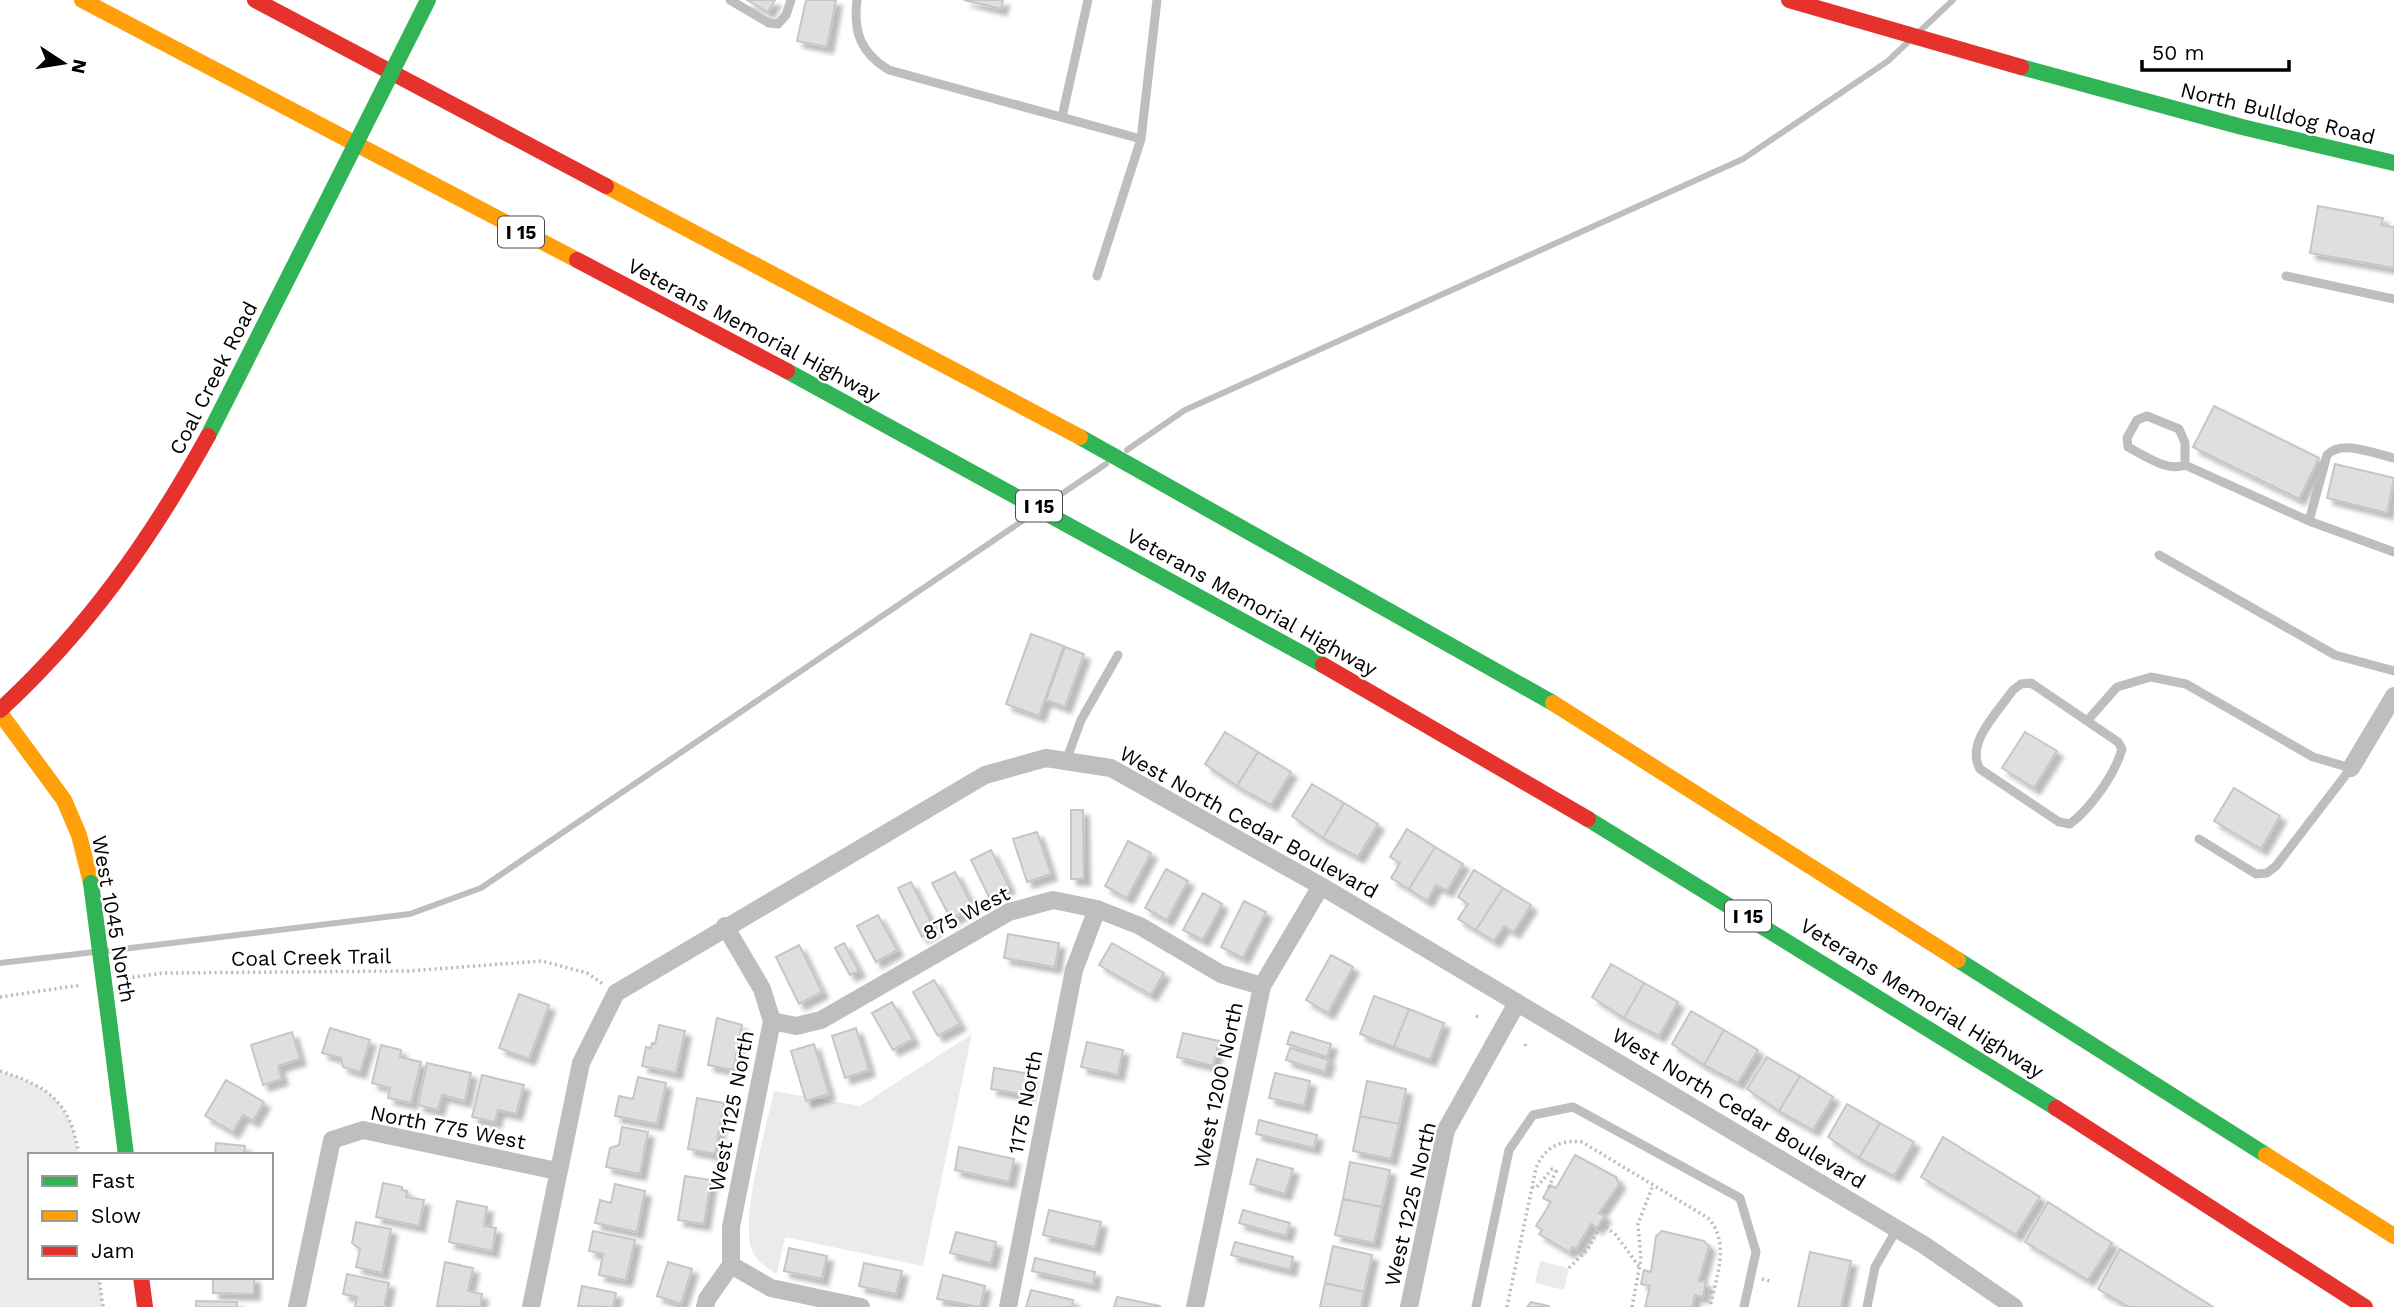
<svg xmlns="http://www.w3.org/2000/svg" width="2394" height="1307" font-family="'Work Sans',sans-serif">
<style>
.green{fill:#ebebeb}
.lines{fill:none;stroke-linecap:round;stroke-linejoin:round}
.stream{stroke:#bebebe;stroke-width:6}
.building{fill:#dfdfdf;stroke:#c6c6c6;stroke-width:2;filter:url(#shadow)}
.path{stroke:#b9b9b9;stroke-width:3.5;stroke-dasharray:2 3.5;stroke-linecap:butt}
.lane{stroke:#bebebe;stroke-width:9}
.street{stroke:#bebebe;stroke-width:18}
.fast{stroke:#30b455;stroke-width:16}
.slow{stroke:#ff9f0a;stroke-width:16}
.jam{stroke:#e5322d;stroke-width:16}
.fast-bridge{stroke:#30b455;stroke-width:16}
.labels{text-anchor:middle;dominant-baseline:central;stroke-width:5;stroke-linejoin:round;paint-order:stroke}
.shield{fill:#fff;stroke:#4c4c4c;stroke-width:2}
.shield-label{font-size:19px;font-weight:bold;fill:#000}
.street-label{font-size:21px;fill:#000;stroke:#fff}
</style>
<defs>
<filter id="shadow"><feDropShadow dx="6" dy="6" stdDeviation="2" flood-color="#0004"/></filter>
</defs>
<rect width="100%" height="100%" fill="#fff"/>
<path class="green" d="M972 1034 923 1266 785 1237 777 1274C769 1270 757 1261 753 1253 738 1225 767 1125 774 1091L860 1106Z
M0 1071C49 1087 70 1101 79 1155H30V1277H99L103 1307H0Z
M1540 1261 1569 1268 1564 1290 1535 1283Z"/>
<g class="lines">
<path class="stream" d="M1919 32 1953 0
M1127 450 1185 410 1743 159 1888 61 1908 42
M1051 501 1106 464
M106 951 410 914 481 888 1031 515
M0 963 95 952"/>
</g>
<path class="building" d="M747 0H775L768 12Z
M806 0H836L827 47 797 41Z
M964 0H1003L1001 9Z
M2318 206 2383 218 2381 225 2394 227V268L2310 253Z
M2214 406 2319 458 2299 499 2193 447Z
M2335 464 2394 478 2387 513 2327 498Z
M1031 634 1064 646 1039 716 1006 704Z
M1065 647 1084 654 1065 707 1046 700Z
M1225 732 1258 752 1237 786 1205 764Z
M2025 732 2057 751 2034 788 2002 768Z
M1258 752 1291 772 1271 805 1237 786Z
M1312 784 1344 803 1323 838 1292 816Z
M2234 788 2280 816 2261 849 2214 821Z
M1344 803 1378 824 1358 857 1323 838Z
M1071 810H1083L1084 879H1071Z
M1407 829 1435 847 1409 889 1391 878 1400 863 1390 857Z
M1037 832 1051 874 1027 882 1013 839Z
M1128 841 1151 853 1127 898 1105 886Z
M1435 847 1463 864 1447 891 1436 885 1427 901 1409 889Z
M991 850 1009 887 989 897 971 860Z
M1166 869 1188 881 1167 920 1145 908Z
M1474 870 1503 888 1476 930 1458 919 1468 904 1458 897Z
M955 872 973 908 951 919 932 883Z
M911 882 935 930 922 937 898 888Z
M1503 888 1531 905 1514 932 1504 926 1494 941 1476 930Z
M1203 893 1222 904 1203 940 1183 930Z
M1244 901 1266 912 1243 958 1221 947Z
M878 915 897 950 876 962 857 926Z
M1008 934 1059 943 1055 967 1004 958Z
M844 943 859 971 850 975 835 948Z
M1112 943 1164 973 1151 995 1099 965Z
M799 945 822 992 799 1004 776 957Z
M1331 955 1353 967 1328 1013 1306 1000Z
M1611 964 1644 983 1624 1018 1592 997Z
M934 980 960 1024 938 1036 913 992Z
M1644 983 1678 1002 1659 1036 1624 1018Z
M519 994 549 1005 529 1059 499 1048Z
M1374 996 1409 1009 1394 1047 1360 1034Z
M892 1002 913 1039 893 1050 872 1013Z
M1409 1009 1444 1023 1430 1060 1394 1047Z
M1691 1011 1724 1030 1704 1065 1672 1044Z
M717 1018 742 1025 733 1070 708 1065Z
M659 1025 685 1031 676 1073 642 1066 646 1047 651 1048 652 1043 655 1044Z
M330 1028 370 1040 360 1072 343 1067 341 1058 322 1053Z
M856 1028 869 1070 845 1078 832 1036Z
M1724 1030 1758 1050 1738 1083 1704 1065Z
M292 1032 300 1059 278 1066 282 1079 263 1085 251 1045Z
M1291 1032 1331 1044 1327 1057 1287 1044Z
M1183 1033 1219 1041 1213 1066 1177 1057Z
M1087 1042 1123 1050 1118 1075 1081 1067Z
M814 1044 829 1094 806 1101 791 1051Z
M381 1045 401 1050 400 1057 421 1062 411 1103 388 1098 390 1088 372 1083Z
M1290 1048 1329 1060 1325 1072 1286 1060Z
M1767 1057 1800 1076 1779 1111 1747 1089Z
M427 1063 471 1073 465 1101 442 1095 438 1110 418 1105Z
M994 1068 1031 1074 1028 1095 991 1089Z
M1275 1073 1310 1081 1304 1106 1269 1098Z
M482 1075 524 1085 516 1114 498 1110 495 1122 472 1117Z
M1800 1076 1833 1097 1813 1130 1779 1111Z
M638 1077 666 1083 657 1124 615 1116 619 1096 633 1099Z
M226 1080 264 1102 253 1121 243 1115 233 1132 205 1116Z
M1367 1081 1406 1089 1399 1124 1360 1116Z
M697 1098 724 1103 715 1154 688 1149Z
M1847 1104 1880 1123 1859 1158 1828 1137Z
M1360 1116 1399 1124 1391 1159 1353 1151Z
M1259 1120 1317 1135 1314 1148 1256 1134Z
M1880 1123 1914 1142 1894 1176 1859 1158Z
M622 1127 648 1132 640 1174 606 1167 610 1148 619 1145Z
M1943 1137 2040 1197 2016 1235 1921 1177Z
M216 1143 245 1146 244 1155H215Z
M959 1147 1014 1159 1009 1182 955 1170Z
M1575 1155 1616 1177 1619 1184 1599 1213 1605 1216 1597 1228 1591 1224 1576 1249 1572 1247 1569 1252 1539 1234 1542 1230 1536 1226 1551 1202 1543 1198 1550 1185 1556 1188Z
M1257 1159 1293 1169 1285 1194 1250 1184Z
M1350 1162 1390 1170 1382 1207 1343 1199Z
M685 1176 711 1180 704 1224 678 1220Z
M383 1183 402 1187V1190L407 1191 406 1197 424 1200 419 1226 376 1217Z
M615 1184 645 1191 637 1232 595 1223 600 1200 611 1203Z
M1343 1199 1382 1207 1374 1243 1335 1235Z
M457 1201 487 1207 484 1226 496 1228 492 1251 449 1242Z
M2048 1202 2112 1243 2088 1280 2025 1242Z
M1049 1210 1101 1222 1095 1247 1043 1235Z
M1243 1210 1290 1223 1286 1236 1239 1223Z
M356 1222 391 1229 382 1273 356 1267 360 1249 352 1243Z
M593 1231 635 1240 626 1280 599 1275 603 1254 589 1251Z
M1662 1231 1704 1241 1709 1246 1699 1281 1706 1282 1703 1297 1695 1295 1692 1307H1645L1650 1286 1641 1284 1644 1270 1651 1272 1656 1236Z
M956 1232 996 1242 991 1263 950 1253Z
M1235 1242 1293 1257 1290 1270 1231 1255Z
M1333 1246 1372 1255 1364 1292 1325 1283Z
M789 1248 827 1256 822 1279 784 1271Z
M2120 1249 2213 1307H2129L2098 1289Z
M1810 1252 1851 1261 1841 1307H1798Z
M1035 1258 1095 1272 1093 1285 1032 1271Z
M445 1262 473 1268 468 1291 482 1294 480 1307 437 1306Z
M668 1262 692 1269 681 1304 657 1296Z
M864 1263 902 1271 896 1294 859 1286Z
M347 1274 389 1283 384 1307H355L357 1297 343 1294Z
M943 1275 985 1286 980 1307 937 1299Z
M213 1277H254V1294L213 1293Z
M1325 1283 1364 1292 1361 1307H1320Z
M582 1286 616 1293 613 1307 578 1306Z
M1031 1290 1073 1300 1072 1307H1026Z
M1117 1297 1160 1306V1307H1114Z
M196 1301 237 1302V1307H196Z
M1531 1302 1549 1306V1307H1527Z"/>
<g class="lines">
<path class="path" d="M127 978 163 973 408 971 542 961 587 973 603 984
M0 997 81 985
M1476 1016 1479 1017
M1525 1044 1526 1048
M0 1071C49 1087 70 1101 79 1155
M1532 1187 1536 1188 1552 1169 1556 1171 1547 1191
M1569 1268 1587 1250 1602 1224 1616 1235 1640 1268
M99 1277 103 1307
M1762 1279 1770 1281
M1705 1290 1713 1293
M1507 1307 1536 1168C1544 1148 1560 1139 1582 1142L1708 1218C1731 1243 1716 1277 1710 1307
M1632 1307 1641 1259 1638 1224 1653 1185"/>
<path class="lane" d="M730 0 769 23 778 24 786 15 791 0
M857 0C853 33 861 53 889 70L1141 139 1157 0
M1062 117 1088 0
M1097 276 1141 139
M2286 276 2394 299
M2185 465V443L2179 429 2147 416 2137 420 2127 438 2128 447C2145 456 2167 472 2185 465L2309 521 2394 552
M2309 521 2327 455C2342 439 2375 454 2394 458
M2159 555 2335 655 2394 671
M2031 683 2118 742 2122 749C2115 774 2091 808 2070 824L2059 822 1980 769C1965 743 1998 712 2013 690L2021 684Z
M2087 721 2117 687 2151 677 2186 684 2313 757 2351 768 2276 866 2267 873 2256 874 2199 839
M1066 761 1081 720 1118 655
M1476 1307 1509 1150 1533 1115 1573 1107 1740 1198 1756 1252 1744 1307
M1867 1307 1875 1267 1897 1229"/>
<path class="street" d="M2351 768 2394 696
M772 1021 796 1026 821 1020 1009 912 1053 900 1097 909 1140 926 1221 974 1262 986
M731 1265 771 1288 861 1307
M297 1307 332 1140 363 1130 557 1171
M531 1307 581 1063 616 993 985 775 1046 758 1111 768 1321 886 1924 1245 2014 1307
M705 1307 707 1299 731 1265V1227L772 1021 762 989 725 926
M1008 1307 1074 970 1097 909
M1195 1307 1262 986 1321 886
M1409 1307 1446 1130 1517 1003"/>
<path class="fast" d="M412 32 428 0
M2021 67 2242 127 2394 163
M787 371 1323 665
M208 436 331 193
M1080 437 1553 703
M1588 819 2056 1108
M1958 960 2266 1155
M110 1028 126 1155"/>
<path class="slow" d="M82 0 577 260
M606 186 1080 437
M1553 703 1958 960
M0 713 64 800 79 835 91 883
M2266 1155 2394 1236"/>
<path class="jam" d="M255 0 606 186
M1789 0 2021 67
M577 260 787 371
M1323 665 1588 819
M0 710C87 630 151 539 208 436
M2056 1108 2365 1307
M141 1277 145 1307"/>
<path class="fast-bridge" d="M331 193 412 32
M91 883 110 1028"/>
</g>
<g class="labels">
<g class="shield">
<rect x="498" y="216.5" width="46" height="31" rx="5"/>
<rect x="1016" y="490.5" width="46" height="31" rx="5"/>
<rect x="1725" y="900.5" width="46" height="31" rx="5"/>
</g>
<g class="shield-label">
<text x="521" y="232">I 15</text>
<text x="1039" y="506">I 15</text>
<text x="1748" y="916">I 15</text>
</g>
<g class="street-label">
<text transform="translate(2278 113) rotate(14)">North Bulldog Road</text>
<text transform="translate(754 330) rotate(28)">Veterans Memorial Highway</text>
<text transform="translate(213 378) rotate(-63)">Coal Creek Road</text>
<text transform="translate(1252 602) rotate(29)">Veterans Memorial Highway</text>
<text transform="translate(1249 822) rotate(29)">West North Cedar Boulevard</text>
<text transform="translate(966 913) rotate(-27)">875 West</text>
<text transform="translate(114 919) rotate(80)">West 1045 North</text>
<text transform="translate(311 957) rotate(-1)">Coal Creek Trail</text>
<text transform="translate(1922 998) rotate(32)">Veterans Memorial Highway</text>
<text transform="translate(1218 1085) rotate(-78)">West 1200 North</text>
<text transform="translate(1025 1102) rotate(-79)">1175 North</text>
<text transform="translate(1739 1108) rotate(31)">West North Cedar Boulevard</text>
<text transform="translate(731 1111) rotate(-79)">West 1125 North</text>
<text transform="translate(448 1127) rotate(11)">North 775 West</text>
<text transform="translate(1410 1204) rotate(-77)">West 1225 North</text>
</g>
</g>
<rect x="28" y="1153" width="245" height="126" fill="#ffffff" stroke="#999999" stroke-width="2"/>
<rect x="42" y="1176" width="35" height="10" fill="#30b455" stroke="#999999" stroke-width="2"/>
<text x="91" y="1188" font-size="21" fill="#000000">Fast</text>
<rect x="42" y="1211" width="35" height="10" fill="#ff9f0a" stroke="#999999" stroke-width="2"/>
<text x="91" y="1223" font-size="21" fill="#000000">Slow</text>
<rect x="42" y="1246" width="35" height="10" fill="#e5322d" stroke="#999999" stroke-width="2"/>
<text x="91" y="1258" font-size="21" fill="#000000">Jam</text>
<g transform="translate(63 63) rotate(102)" stroke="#ffffff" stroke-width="5" paint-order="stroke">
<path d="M0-5L12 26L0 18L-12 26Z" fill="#000000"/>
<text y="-10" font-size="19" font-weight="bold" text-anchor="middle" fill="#000000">N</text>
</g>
<path d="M2142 60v10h147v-10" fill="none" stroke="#000000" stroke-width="3.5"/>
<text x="2152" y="60" font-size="21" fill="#000000" stroke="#ffffff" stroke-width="5" paint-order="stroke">50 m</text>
</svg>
